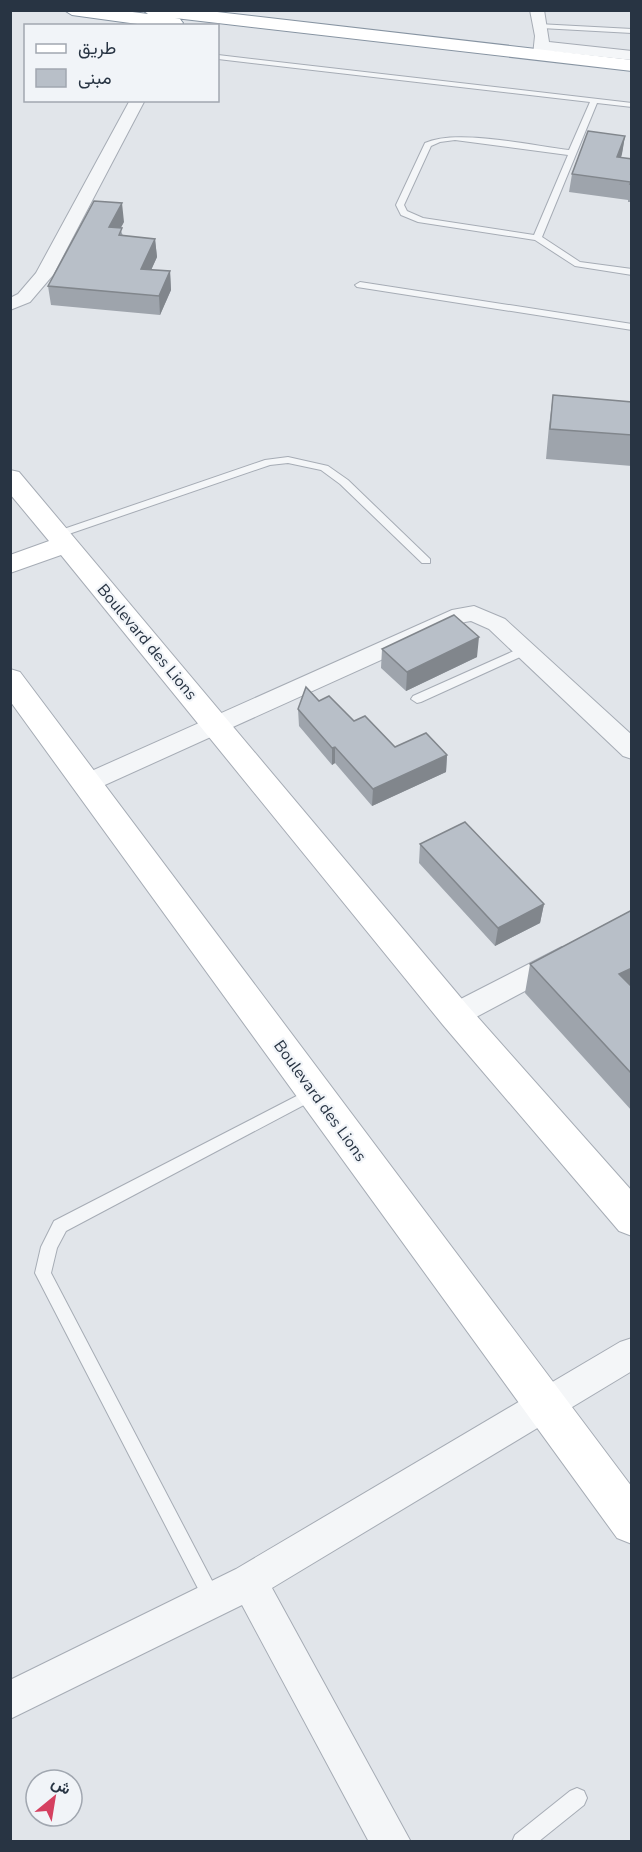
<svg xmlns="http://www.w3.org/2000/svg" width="642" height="1852" font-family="'Nunito Sans',Vazirmatn,sans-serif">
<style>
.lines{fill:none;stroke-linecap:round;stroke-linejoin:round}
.service-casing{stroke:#a6acb5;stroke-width:2}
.minor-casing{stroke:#a6acb5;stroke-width:2}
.secondary-casing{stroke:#a6acb5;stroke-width:2}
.trunk-casing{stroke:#8794a2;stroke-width:2}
.service{fill:#f4f6f8;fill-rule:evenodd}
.minor{fill:#f4f6f8;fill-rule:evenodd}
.secondary{fill:#fff;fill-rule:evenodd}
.trunk{fill:#fff;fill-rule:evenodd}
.wall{fill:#9ea4ac}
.shaded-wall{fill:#81868c}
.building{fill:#b8bfc8;stroke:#81868c;stroke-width:1.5}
.labels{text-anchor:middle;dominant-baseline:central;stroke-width:4.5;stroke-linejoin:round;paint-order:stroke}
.street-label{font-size:16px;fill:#283443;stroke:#f1f4f8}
</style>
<rect width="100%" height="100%" fill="#e1e5ea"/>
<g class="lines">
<g class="service-casing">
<path id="service" d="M538 24 632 29V33L541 28 537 26Z
M218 55 632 103V107L597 103 542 237 580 262 632 269V275L575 266 535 240 418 222 401 215 396 205 425 143C456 128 533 146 569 150L590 102 218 59ZM455 140 568 155 534 235 423 218 407 211 404 205 431 146 440 142Z
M360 282 632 324V330L357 287 355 285Z
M288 457 328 466 348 480 430 559V563H422L340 484 321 470 288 463 270 465 63 536H55L54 534 55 532 265 460Z
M525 646 531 650 529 653 421 702 417 703 411 699 413 696Z
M314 1087 319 1089 321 1093 319 1097 66 1231 57 1248 51 1273 219 1594 222 1600 219 1606 213 1609 207 1606 35 1273 41 1247 54 1221Z
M577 1788 584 1791 587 1798 584 1805 538 1842H512L515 1835 570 1791Z"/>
</g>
<g class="minor-casing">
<path id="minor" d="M530 10H544L549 42 632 51V60L548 51 545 58H535L533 55 535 36Z
M130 100H145L53 275 30 302 10 310V298L18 294 36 273Z
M474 606 505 619 632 735V759L623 756 489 629 471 621 465 622 96 789 87 792 78 789 74 783 78 777 452 610Z
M562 947 572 950 576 958 572 966 465 1023 455 1026 445 1023 441 1015 445 1007Z
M632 1338V1371L272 1588 411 1842H369L242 1605 10 1719V1680L236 1569 620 1342Z"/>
</g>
<g class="secondary-casing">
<path id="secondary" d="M10 470 19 472 467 1005 632 1191V1236L619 1231 443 1025 61 555 10 573V555L49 541 10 494Z
M10 669 20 672 632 1487V1544L617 1538 10 701Z"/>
</g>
<g class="trunk-casing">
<path id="trunk" d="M64 10H117L148 14 143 10H200L632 60V71L175 18 180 19 183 23 181 26H152L72 15Z"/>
</g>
<use href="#service" class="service"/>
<use href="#minor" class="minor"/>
<use href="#secondary" class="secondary"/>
<use href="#trunk" class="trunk"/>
</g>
<path class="wall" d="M625 136 621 158 632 159V202H628V200L569 192 572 174Z
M124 222 120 228 123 236 155 239 157 257 151 270 170 271 171 290 160 315 51 305 48 286Z
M553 395 632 402V466L546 459 549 426Z
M382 649 477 657 406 691 381 668Z
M319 701 395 747 447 755 446 772 372 806 335 763 332 765 299 726 298 709Z
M420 844 544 904 540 923 495 946 419 863Z
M632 910V1111L525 993 530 964Z"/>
<path class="shaded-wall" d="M625 136 622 154 614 176 617 157Z
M122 203 124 222 111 246 109 227Z
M155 239 157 257 143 288 141 269Z
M170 271 171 290 160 315 159 296Z
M479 637 477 657 406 691 407 672Z
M335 747V763L332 765V748Z
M447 755 446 772 372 806 373 789Z
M544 904 540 923 495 946 498 928Z
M632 968V993L619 974Z"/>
<path class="building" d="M588 131 625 136 617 157 632 159V184H630L631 182 572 174Z
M94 201 122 203 109 227 122 228 119 235 155 239 141 269 170 271 159 296 48 286Z
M553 395 632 402V435L550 429Z
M454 615 479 637 407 672 382 649Z
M306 687 319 701 329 696 354 721 365 716 395 747 426 733 447 755 373 789 335 747 332 748 298 709Z
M465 822 544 904 498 928 420 844Z
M632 910V968L619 974 632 987V1074L530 964Z"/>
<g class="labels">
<g class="street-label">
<text transform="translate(147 642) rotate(50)">Boulevard des Lions</text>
<text transform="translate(320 1101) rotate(54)">Boulevard des Lions</text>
</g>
</g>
<rect width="642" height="1852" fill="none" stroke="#283443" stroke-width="24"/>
<rect x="24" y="24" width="195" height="78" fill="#f1f4f8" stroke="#a1a7b0" stroke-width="1.5"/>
<rect x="36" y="44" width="30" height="9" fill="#ffffff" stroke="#a1a7b0" stroke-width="1.5"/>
<text x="78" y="54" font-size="18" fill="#283443">طريق</text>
<rect x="36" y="69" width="30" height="18" fill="#b8bfc8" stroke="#a1a7b0" stroke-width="1.5"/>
<text x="78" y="84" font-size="18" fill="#283443">مبنى</text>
<g transform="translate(54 1798) rotate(30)"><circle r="28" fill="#f1f4f8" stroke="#a1a7b0" stroke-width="1.5"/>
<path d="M0-4.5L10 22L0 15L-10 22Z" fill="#d54060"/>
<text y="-9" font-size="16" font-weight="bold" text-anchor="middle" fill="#283443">ش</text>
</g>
</svg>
